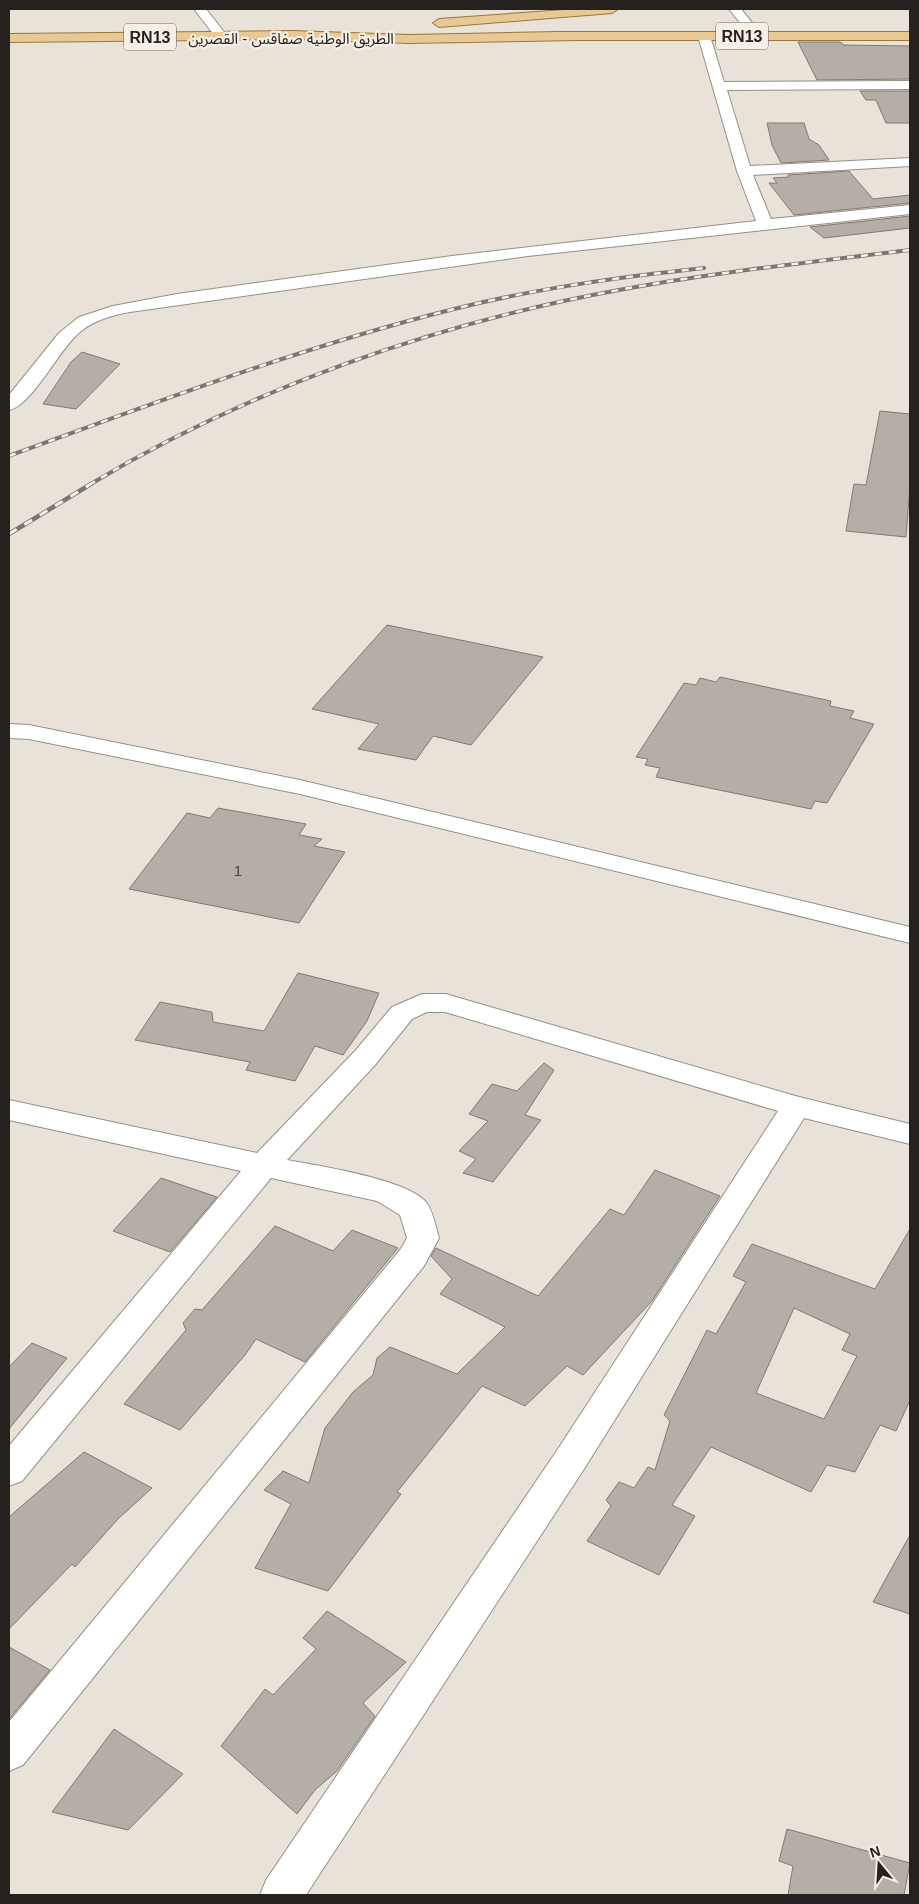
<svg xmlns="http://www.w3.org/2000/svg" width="919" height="1904" font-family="Helvetica,'Noto Sans Arabic',sans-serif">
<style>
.building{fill:#b5aea6;stroke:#807a72;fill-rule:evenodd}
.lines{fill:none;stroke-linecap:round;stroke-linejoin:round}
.minor-casing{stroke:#958f87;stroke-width:2}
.major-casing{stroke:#9a763e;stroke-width:2}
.minor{fill:#fff;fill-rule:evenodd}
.major{fill:#e8c895;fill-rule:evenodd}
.rail-far1-casing{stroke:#7b7671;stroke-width:4}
.rail-casing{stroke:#7b7671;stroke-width:4.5}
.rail-far1{stroke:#f6efe6;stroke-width:2.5;stroke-dasharray:7;stroke-linecap:butt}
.rail{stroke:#f6efe6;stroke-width:3;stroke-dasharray:9;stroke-linecap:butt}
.labels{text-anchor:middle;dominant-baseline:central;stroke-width:4.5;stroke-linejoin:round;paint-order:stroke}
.far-street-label{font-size:15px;fill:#24211e;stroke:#f6efe6}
.number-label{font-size:15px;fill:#484440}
.shield{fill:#f6efe6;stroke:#635f5a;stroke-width:1}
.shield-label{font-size:16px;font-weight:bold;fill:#24211e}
</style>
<rect width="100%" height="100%" fill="#e9e2d9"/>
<path class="building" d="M798 42H840L844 45 910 46V79L817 80Z
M860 91H910V123H886L876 100H866Z
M767 123H804L809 139 819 145 829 160 781 163 772 145Z
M849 171 873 199 910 195V203L794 215 769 183H777L773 178 789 177 788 175Z
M910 216V228L824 238 810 227Z
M82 352 120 364 76 409 43 404 71 362Z
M880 411 910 414V486L906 537 846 531 854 484 866 485Z
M387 625 543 657 471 745 433 736 416 760 358 749 379 724 312 709Z
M720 677 831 701 830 706 854 711 850 718 874 724 827 803 815 801 811 809 656 777 660 768 645 765 648 759 636 757 684 683 696 685 700 678 716 682Z
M218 808 306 824 299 835 322 839 314 846 345 852 299 923 129 889 187 813 210 818Z
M298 973 379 993 367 1021 343 1055 315 1046 295 1081 246 1070 250 1062 135 1040 160 1002 212 1012 213 1022 264 1031Z
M544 1063 554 1070 525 1115 541 1120 493 1182 463 1173 476 1159 459 1151 488 1121 469 1114 492 1084 517 1091Z
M655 1170 720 1196 652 1301 583 1375 567 1366 525 1406 482 1386 397 1492 401 1494 328 1591 255 1568 291 1504 264 1490 283 1471 309 1483 325 1428 353 1392 373 1375 377 1358 390 1347 457 1374 505 1327 440 1294 452 1279 431 1256 436 1248 538 1296 610 1209 624 1215Z
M161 1178 217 1197 170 1252 113 1231Z
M275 1226 333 1251 352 1230 398 1248 305 1362 256 1339 245 1355 180 1430 124 1404 186 1330 183 1323 195 1309 202 1310Z
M910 1229V1400L896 1431 880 1425 855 1472 827 1465 811 1492 711 1447 672 1505 695 1516 659 1575 587 1541 611 1506 606 1500 619 1482 634 1488 648 1467 655 1470 670 1421 664 1415 707 1330 716 1334 746 1282 733 1276 752 1244 875 1289ZM794 1308 850 1334 842 1350 857 1356 824 1419 756 1393Z
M32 1343 67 1358 9 1429V1367Z
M84 1452 152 1488 118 1519 75 1567 72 1564 9 1629V1517Z
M910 1535V1614L873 1602Z
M327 1611 406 1662 363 1703 375 1716 337 1771 315 1790 297 1814 221 1746 265 1689 273 1695 316 1649 303 1638Z
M9 1647 50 1670 9 1719Z
M114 1729 183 1774 128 1830 52 1812Z
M787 1829 910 1863 904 1895H788L793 1866 779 1861Z"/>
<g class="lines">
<g class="minor-casing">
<path id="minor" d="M194 9H206L228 37 226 40H218Z
M729 9H741L763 36 761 39H753Z
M704 32 710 36 724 82 910 81V89L727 90 750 166 910 158V166L753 175 771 219 910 205V214L528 256 130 312C113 315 94 320 80 332 59 349 32 406 9 410V395L59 333 79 317 113 306 177 294 452 256 756 221 737 171 698 36Z
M9 724 29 725 300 780 910 927V943L300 794 29 739 9 738Z
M422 994H446L456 997 799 1097 910 1124V1144L804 1118 584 1469 306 1895H260L266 1880 558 1449 778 1111 445 1012H427L412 1019 375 1065 287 1160C319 1166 406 1179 426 1202 433 1211 436 1227 439 1238L424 1266 23 1765 9 1771V1722L400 1250 407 1238 400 1215 377 1201 271 1178 22 1481 9 1486V1446L241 1171 9 1120V1100L257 1153 355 1051 392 1007Z"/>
</g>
<g class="major-casing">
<path id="major" d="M578 9H618L612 13 439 27 433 23 439 19Z
M292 31 409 35 557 32H910V40H578L409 43 292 39 9 42V34Z"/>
</g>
<use href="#minor" class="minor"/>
<use href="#major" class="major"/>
<g class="rail-far1-casing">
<path id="rail-far1" d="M9 456C157 402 304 346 458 308 539 288 621 277 704 268
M89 485C248 389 437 323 619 290 715 272 813 262 910 250"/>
</g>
<g class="rail-casing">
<path id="rail" d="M9 534 91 484"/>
</g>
<use href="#rail-far1" class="rail-far1"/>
<use href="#rail" class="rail"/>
</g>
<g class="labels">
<g class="far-street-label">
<text x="291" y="38">الطريق الوطنية صفاقس - القصرين</text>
</g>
<g class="number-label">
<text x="238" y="870">1</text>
</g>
<g class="shield">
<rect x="716" y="22.5" width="52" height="27" rx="4"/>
<rect x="124" y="23.5" width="52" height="27" rx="4"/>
</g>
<g class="shield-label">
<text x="742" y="36">RN13</text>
<text x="150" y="37">RN13</text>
</g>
</g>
<rect width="919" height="1904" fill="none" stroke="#24211e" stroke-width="20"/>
<g transform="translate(879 1864) rotate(342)" stroke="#f6efe6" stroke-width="4" paint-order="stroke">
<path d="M0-4L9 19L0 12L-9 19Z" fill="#24211e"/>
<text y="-8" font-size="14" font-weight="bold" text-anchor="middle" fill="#24211e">N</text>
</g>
</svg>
